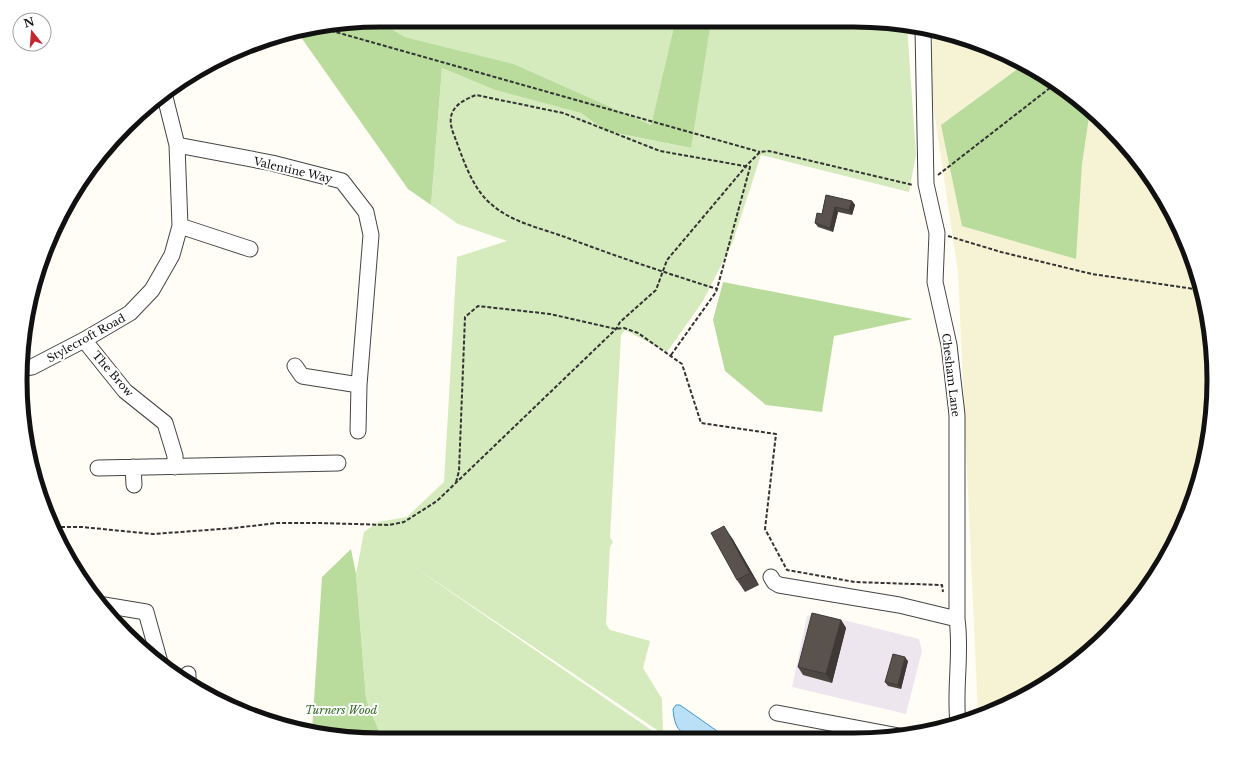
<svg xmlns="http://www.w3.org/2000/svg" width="1234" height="760" font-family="'Libre Baskerville',serif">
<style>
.industrial{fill:#eee6ef}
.farmland{fill:#f6f3d4}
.green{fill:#d5ebbd}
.forest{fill:#b9dc9c}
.water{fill:#b9e0f7;stroke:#3f96cf}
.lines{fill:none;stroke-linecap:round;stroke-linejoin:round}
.minor-casing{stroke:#444;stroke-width:17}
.path{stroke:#333;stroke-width:2;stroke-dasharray:4 2;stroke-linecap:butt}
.minor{stroke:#fff;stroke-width:15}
.wall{fill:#4d4742}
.shaded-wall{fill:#3f3936}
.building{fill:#5a524d;stroke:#3f3936}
.labels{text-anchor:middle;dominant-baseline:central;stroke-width:4;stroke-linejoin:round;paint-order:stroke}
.street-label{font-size:11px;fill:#111;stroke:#fff}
.park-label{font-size:11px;font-style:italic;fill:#2f6b1f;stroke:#fff}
.rim{fill:none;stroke:#111;stroke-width:5}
</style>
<rect width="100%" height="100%" fill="#fffdf5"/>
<path class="industrial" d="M816 613 919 639 922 651 906 714 792 687 807 616Z"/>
<path class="farmland" d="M932 31 992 47 1073 94 1125 142 1166 200 1195 264 1211 333 1213 403 1202 473 1177 539 1140 599 1092 651 1034 692 978 715 958 272 932 98Z"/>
<path class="green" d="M378 20H380L675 22 651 125 514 64 405 37Z
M711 22 901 23 907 25 916 155 909 192 761 155 732 244 703 301 667 352 625 330 621 335 610 537 613 542 610 547 606 624 610 630 650 641 643 668 662 699 663 734 407 562 663 738 399 737 380 734 366 699 356 574 364 532 378 522 407 517 444 482 457 257 507 241 458 224 431 205 442 68 495 90 581 113 606 131 690 148Z"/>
<path class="forest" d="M377 20 405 37 514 64 651 125 675 22H711L691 148 606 131 581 113 495 90 442 68 431 205 408 189 298 33Z
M1023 65 1073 94 1090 110 1082 164 1076 259 962 226 941 125Z
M723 282 913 319 834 336 822 412 766 405 725 371 713 320Z
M351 549 356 574 366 699 380 734 399 737H333L312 731 322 577Z"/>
<path class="water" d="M676 705H680L717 731 725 739C698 738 675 744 673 709Z"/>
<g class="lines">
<g class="minor-casing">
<path id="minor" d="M923 29 926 184 937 233 935 282 949 345 957 415V619C962 654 954 689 958 723
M177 145 272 163 342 181 366 212 371 235 359 385 358 431
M180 226 250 249
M84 340 125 391 165 423 175 456V467
M295 366 302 376 359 385
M22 369 32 367 84 340 130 313 152 290 172 255 180 226 177 145 164 93
M133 467 134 485
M98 468 338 463
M771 577 774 582 779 585 899 605 957 619
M104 605 146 612 161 666
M188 681V674
M777 713 899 736"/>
</g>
<path class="path" d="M325 29 760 152
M938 175 1055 84
M948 236 1001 252 1092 274 1201 290
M671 355 716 292 717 289 750 167 660 151 563 113 476 95C455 103 445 113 454 135 463 158 471 187 491 204 511 222 540 228 565 237 615 256 666 273 717 289
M456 482 459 471 465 317 478 306 550 314 616 329 624 328 638 333 682 364 701 423 776 434 765 529 787 570 855 582 942 585 943 592
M55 527H82L153 534 235 528 276 523H319L389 525 404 522 437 501 616 329 620 322 656 290 667 260 747 165 760 152 769 151 913 185"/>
<use href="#minor" class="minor"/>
</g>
<path class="wall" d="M826 195 852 201 855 205 852 215 838 212 833 232 818 227 815 223 822 214Z
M732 538 759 585 745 592 737 580Z
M841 620 846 628 832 683 803 675 798 667Z
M908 661 901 689 888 686 885 682Z"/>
<path class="shaded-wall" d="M852 201 855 205 852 215 849 210Z
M835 207 838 212 833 232 830 228Z
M724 526 732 538 759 585 750 573Z
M841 620 846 628 832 683 826 674Z
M905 657 908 661 901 689 898 685Z"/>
<path class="building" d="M826 195 852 201 849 210 835 207 830 228 815 223 817 213 822 214Z
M724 526 750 573 737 580 711 533Z
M812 613 841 620 826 674 798 667Z
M893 654 905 657 898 685 885 682Z"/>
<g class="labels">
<g class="street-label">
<text transform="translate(293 170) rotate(13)">Valentine Way</text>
<text transform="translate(86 338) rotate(-29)">Stylecroft Road</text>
<text transform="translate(113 374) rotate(49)">The Brow</text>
<text transform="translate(951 375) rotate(83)">Chesham Lane</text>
</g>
<g class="park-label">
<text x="341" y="710">Turners Wood</text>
</g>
</g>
<path d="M0 0H1234V760H0ZM380 27H854A353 353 0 0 1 1207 380V380A353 353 0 0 1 854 733H380A353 353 0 0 1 27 380V380A353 353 0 0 1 380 27Z" fill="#fff" fill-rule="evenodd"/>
<path class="rim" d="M380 27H854A353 353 0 0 1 1207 380V380A353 353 0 0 1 854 733H380A353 353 0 0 1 27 380V380A353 353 0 0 1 380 27Z"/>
<g transform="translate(32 32) rotate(343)"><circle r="19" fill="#ffffff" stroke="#a0a0a0"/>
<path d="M0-3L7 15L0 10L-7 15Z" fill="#c4262e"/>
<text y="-6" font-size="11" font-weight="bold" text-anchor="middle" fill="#111111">N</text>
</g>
</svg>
